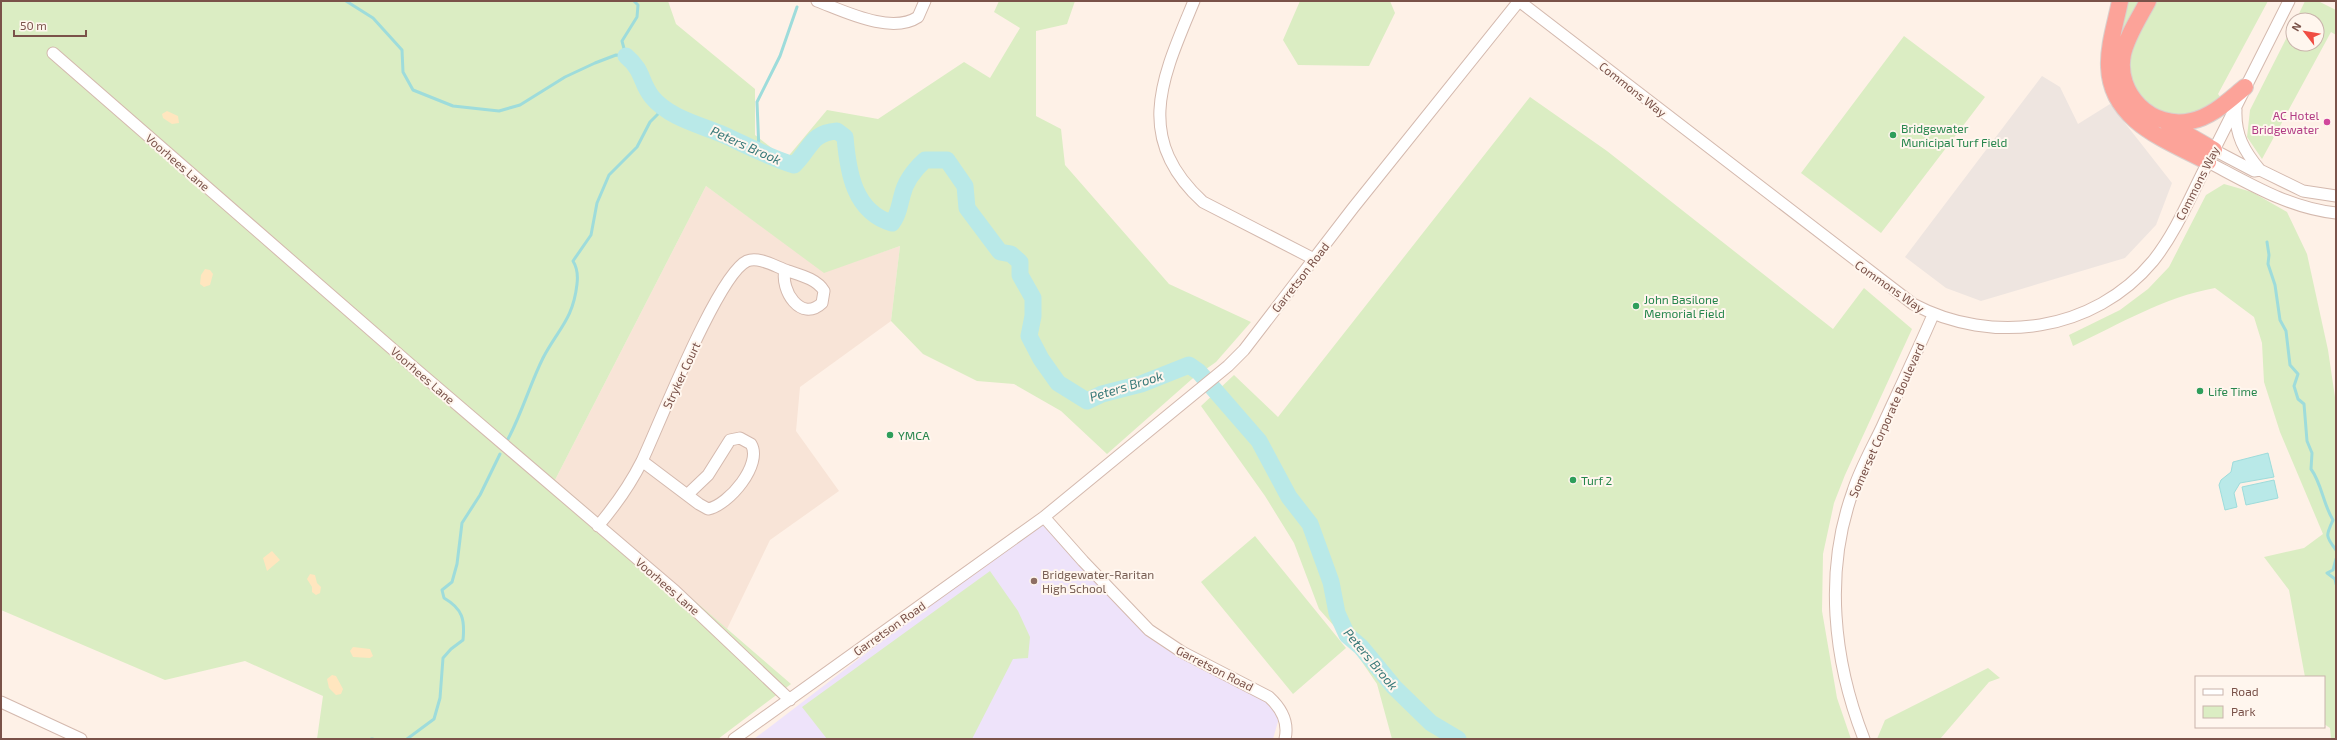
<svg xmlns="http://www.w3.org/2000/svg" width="2337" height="740" font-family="'Exo 2',sans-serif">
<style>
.residential{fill:#f8e4d7}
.industrial{fill:#eee5e0}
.education{fill:#eee3fa}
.green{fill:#dbedc3}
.sand{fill:#ffe6bf}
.water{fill:#b9e9e8;stroke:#9edcdb}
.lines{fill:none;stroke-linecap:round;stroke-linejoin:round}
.stream{stroke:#9edcdb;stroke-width:3}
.river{stroke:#b9e9e8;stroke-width:17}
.minor-casing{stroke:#d4b9ae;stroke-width:13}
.highway-casing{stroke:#dacfcc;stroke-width:18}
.minor{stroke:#fff;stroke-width:11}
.highway{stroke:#fca399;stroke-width:16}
.hotel-dot{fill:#d1479c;stroke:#fff6ee;stroke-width:1.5}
.leisure-dot{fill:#2e9e5b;stroke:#fff6ee;stroke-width:1.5}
.education-dot{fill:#8d6e63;stroke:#fff6ee;stroke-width:1.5}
.labels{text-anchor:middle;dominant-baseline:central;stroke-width:4;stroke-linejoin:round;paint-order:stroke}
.street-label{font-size:12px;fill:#7a5249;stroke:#fff6ee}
.hotel-label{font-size:12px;fill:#b23c85;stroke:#fff6ee;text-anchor:end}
.leisure-label{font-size:12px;fill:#27864d;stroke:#fff6ee;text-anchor:start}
.education-label{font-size:12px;fill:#785e54;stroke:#fff6ee;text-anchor:start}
.water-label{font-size:13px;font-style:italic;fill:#387979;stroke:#fff6ee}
</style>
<rect width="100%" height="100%" fill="#fef1e7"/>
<path class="residential" d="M706 186 824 272 900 246 891 321 800 387 796 431 839 491 770 540 727 629 555 480Z"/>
<path class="industrial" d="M2042 76 2060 87 2078 124 2110 104 2172 183 2156 225 2125 258 1981 301 1946 288 1905 257Z"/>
<path class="education" d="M1044 517 1171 646 1281 711 1273 739H754Z"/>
<path class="green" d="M1 1H668L676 24 755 89V135L786 159 827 110 878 119 964 62 990 78 1020 28 994 12 999 1H1075L1067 24 1036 31V116L1061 129 1065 165 1169 284 1251 322 1216 362 1192 379 1107 454 1061 411 1014 384 977 381 923 354 891 321 900 246 824 273 706 186 555 480 791 684 718 739H317L323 696 245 661 165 680 1 610Z
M1300 1H1390L1395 13 1369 66 1298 65 1283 40Z
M2126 1H2141L2114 54Z
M2154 1H2268L2218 94 2221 98 2214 105 2181 119 2145 105 2129 75V53Z
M2305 1H2318L2336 10V35L2331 32 2262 159 2247 137 2250 110 2293 25V44H2317V20H2296Z
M1904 36 1985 97 1881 233 1801 173Z
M1530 97 1607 151 1833 329 1864 288 1912 329 1845 475 1834 503 1823 554 1822 611 1837 698 1851 739H1392L1377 684 1349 643 1319 609 1294 543 1265 496 1201 406 1234 375 1278 417Z
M2224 184 2252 192 2287 212 2307 254 2328 350 2336 404V739H2331L2330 728 2324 724V677H2305L2289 590 2264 557 2304 548 2323 534 2280 432 2264 382 2262 343 2254 317 2215 288C2164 297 2120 324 2073 346L2069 335 2120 310 2148 289 2169 267 2206 195Z
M1255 536 1346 648 1293 694 1201 582Z
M990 571 1018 611 1030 637 1028 658 1013 659 972 739H827L802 707Z
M1988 668 2000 678 1989 682 1940 739H1877L1885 720Z"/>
<path class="sand" d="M167 111 178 116 179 123 172 124 163 118 162 114Z
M205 269 210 270 213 274 210 285 204 287 200 284 201 275Z
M272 551 280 560 267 571 263 558Z
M310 574 315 575 317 583 321 587 320 593 316 595 312 592V587L307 579Z
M353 647 370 649 373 656 370 658 353 657 350 651Z
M332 675 336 676 343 689 341 694 336 695 329 688 327 679Z"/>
<path class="water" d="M2268 453 2274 477 2240 483 2234 493 2237 507 2225 510 2219 485 2221 480 2231 472 2233 462Z
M2274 480 2278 498 2246 505 2242 487Z"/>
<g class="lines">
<path class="stream" d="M346 1 373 18 402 50 403 72 413 90 453 106 499 111 520 105 565 77 595 63 616 55 626 56 622 41 637 17 638 5 634 1
M759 151 757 102 780 56 797 7
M2267 242 2269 255 2268 264 2275 285 2280 320 2286 331 2290 365 2298 374 2294 386 2298 399 2304 404 2307 441 2312 453 2311 469C2322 484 2323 504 2333 520 2326 535 2325 536 2336 550
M508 439C522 413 530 384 543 358 558 329 573 320 577 284 578 276 578 269 573 261L591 235 597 203 609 175 637 147 650 122 664 108
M2336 559 2333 570 2327 573 2335 579 2336 584
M371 739H373
M407 739 434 719 440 698 443 658 451 649 463 640C465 620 463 609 444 598L442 590 452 582 457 564 462 523 480 495 500 454"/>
<path class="river" d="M626 56C644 71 640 82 652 97 669 118 701 125 724 135 748 146 770 158 794 165 811 149 810 133 837 131L845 137C848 172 854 212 892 223 899 214 899 206 902 196 905 182 914 170 925 160H947L965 186 967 208 1000 252 1011 254 1020 262V275L1033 298V316L1029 336 1041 359 1058 383 1087 401 1102 394 1141 384 1189 365 1199 372 1259 441 1289 497 1310 524 1331 582 1337 613 1347 635 1361 647 1394 687 1431 723 1458 739"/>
<g class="minor-casing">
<path id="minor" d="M817 1C844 11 891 35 918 17L925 1
M1194 1C1163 76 1132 137 1203 202L1314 259
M1519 1 1913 304C1992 346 2094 332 2153 261 2174 235 2188 202 2203 172 2232 115 2260 58 2289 1
M53 53 412 366 675 591 790 700
M2236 110C2235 135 2244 151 2260 170
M2214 150 2254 171 2260 170 2303 191 2336 196
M2208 162C2250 184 2289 208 2336 213
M642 461 699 504 708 509C729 505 763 464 751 444L740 438 730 440 708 475 687 495
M1044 517 1083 561 1149 630 1182 652 1269 697C1281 708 1289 722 1285 739
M598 526C615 506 630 485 642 461 659 425 718 274 747 261 759 256 776 267 788 271 800 275 817 279 824 291L822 303C801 323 780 290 785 270
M1 702 81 739
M734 739 1044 517 1228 366 1244 350 1353 208 1519 1
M1864 739C1833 660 1824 571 1853 491 1860 469 1872 448 1882 427 1899 390 1917 352 1933 315"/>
</g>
<g class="highway-casing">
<path id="highway" d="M2120 1C2116 22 2108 45 2109 67 2111 122 2167 140 2208 162
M2148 1C2139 18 2127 36 2123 54 2115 94 2152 130 2191 121 2212 117 2229 100 2245 87
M2167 123 2214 150"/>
</g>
<use href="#minor" class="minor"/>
<use href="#highway" class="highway"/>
</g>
<circle class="hotel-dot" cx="2327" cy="122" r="4"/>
<g class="leisure-dot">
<circle cx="1893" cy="135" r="4"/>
<circle cx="1636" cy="306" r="4"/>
<circle cx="2200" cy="391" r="4"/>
<circle cx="890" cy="435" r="4"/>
<circle cx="1573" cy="480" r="4"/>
</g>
<circle class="education-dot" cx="1034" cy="581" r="4"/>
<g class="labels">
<g class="street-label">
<text transform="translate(1633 89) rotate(38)">Commons Way</text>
<text transform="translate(178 162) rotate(41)">Voorhees Lane</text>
<text transform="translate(2197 183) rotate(-63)">Commons Way</text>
<text transform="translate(1300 277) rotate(-52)">Garretson Road</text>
<text transform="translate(1890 286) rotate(35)">Commons Way</text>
<text transform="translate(423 375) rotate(41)">Voorhees Lane</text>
<text transform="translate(681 375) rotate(-65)">Stryker Court</text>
<text transform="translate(1886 420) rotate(-66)">Somerset Corporate Boulevard</text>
<text transform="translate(668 586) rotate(41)">Voorhees Lane</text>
<text transform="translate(889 628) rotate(-35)">Garretson Road</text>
<text transform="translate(1215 668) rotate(27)">Garretson Road</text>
</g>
<g class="hotel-label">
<text x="2319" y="115">AC Hotel<tspan x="2319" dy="14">Bridgewater</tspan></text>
</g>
<g class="leisure-label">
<text x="1901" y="128">Bridgewater<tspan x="1901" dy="14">Municipal Turf Field</tspan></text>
<text x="1644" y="299">John Basilone<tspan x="1644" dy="14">Memorial Field</tspan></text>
<text x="2208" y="391">Life Time</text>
<text x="898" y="435">YMCA</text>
<text x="1581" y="480">Turf 2</text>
</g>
<g class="education-label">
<text x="1042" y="574">Bridgewater-Raritan<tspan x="1042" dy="14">High School</tspan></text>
</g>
<g class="water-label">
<text transform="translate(746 145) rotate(24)">Peters Brook</text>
<text transform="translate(1126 386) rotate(-17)">Peters Brook</text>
<text transform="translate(1371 659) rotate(50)">Peters Brook</text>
</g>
</g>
<rect width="2337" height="740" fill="none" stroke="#7a5249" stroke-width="4"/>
<rect x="2195" y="676" width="130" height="52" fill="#fff6ee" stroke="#cab4ac"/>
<rect x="2203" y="689" width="20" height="6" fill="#ffffff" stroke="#cab4ac"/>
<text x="2231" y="696" font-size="12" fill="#7a5249">Road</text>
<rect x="2203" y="706" width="20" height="12" fill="#dbedc3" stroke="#cab4ac"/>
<text x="2231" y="716" font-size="12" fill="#7a5249">Park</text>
<g transform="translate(2305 32) rotate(301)"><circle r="19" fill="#fff6ee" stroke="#cab4ac"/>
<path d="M0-3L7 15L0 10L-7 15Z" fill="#f04d43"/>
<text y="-6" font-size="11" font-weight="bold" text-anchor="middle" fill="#7a5249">N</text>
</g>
<path d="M14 30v6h72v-6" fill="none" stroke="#7a5249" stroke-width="2"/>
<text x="20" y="30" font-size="12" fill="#7a5249" stroke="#fff6ee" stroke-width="3" paint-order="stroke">50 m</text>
</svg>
